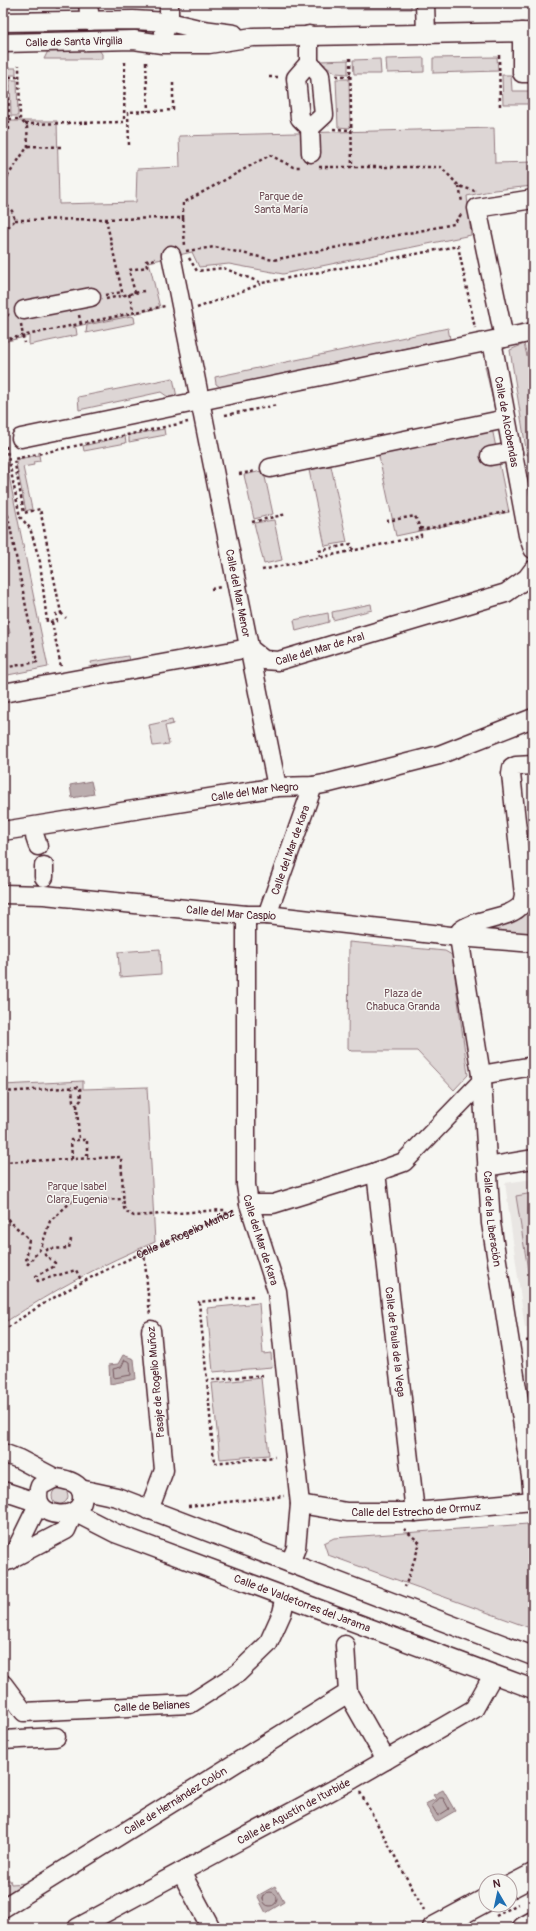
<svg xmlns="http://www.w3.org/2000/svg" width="536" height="1931" font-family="Pangolin,sans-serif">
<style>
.built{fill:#e9e6e3}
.green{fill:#ddd6d5;stroke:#947a80}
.water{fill:#bbadae;stroke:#8e747a}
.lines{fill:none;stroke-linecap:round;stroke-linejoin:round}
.shore{stroke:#77585f;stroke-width:1}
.minor-casing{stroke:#4a1f2b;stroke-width:21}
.major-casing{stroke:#4a1f2b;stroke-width:25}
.path{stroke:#4a1f2b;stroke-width:2.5;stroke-dasharray:3 3;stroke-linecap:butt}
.minor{stroke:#f6f6f2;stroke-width:18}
.major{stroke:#f6f6f2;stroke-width:22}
.labels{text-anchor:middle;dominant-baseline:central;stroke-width:3;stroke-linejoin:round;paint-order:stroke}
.street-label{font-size:11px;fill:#4a1f2b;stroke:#f6f6f2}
.park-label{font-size:11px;fill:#6f4d56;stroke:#f6f6f2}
</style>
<rect width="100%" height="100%" fill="#f6f6f2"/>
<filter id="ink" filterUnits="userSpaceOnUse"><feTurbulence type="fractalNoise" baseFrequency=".025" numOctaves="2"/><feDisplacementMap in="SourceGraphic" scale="8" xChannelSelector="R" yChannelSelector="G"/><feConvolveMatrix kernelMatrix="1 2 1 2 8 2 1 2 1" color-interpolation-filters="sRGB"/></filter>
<g filter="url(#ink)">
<path class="built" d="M533 1179V1327L525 1328 505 1183Z"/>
<path class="green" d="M56 3H81L82 8H56Z
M267 3H331V8H267Z
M341 3H411V9H341Z
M99 50 102 54V59H44L48 51Z
M497 57 498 71 433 73V58Z
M424 58V72L387 73 386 59Z
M380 59 381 74H354L353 60Z
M348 60V74L336 73 320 61Z
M3 68H16V75H3Z
M502 75H511L512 91H533V104H503Z
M336 79H349L350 128 338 127Z
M10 80H17L18 116H11Z
M8 121H57L59 204 136 202 137 169 180 167 179 136 494 128 495 163 533 162V186L494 190 467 196 471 235 283 274 229 264 199 267 192 252 149 262 160 308 73 327 76 328 77 335 29 345V336L3 342V129H8Z
M131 316 134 317 135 323 86 333 87 325Z
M448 328 450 339 220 387 216 384 215 377Z
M524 344 527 356H531L533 369V455H527L510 350Z
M492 365 497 419 485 366Z
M173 378 178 402 170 403 168 397 161 392 79 410 78 397Z
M492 428 509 512 396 536 378 452Z
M164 429 165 435 129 442V435Z
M125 436 126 443 84 451 83 446Z
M3 447 48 667 3 676Z
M39 455 40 461 33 462 34 465 23 467 32 509 26 511 16 463 18 459Z
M331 466 347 542 325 546 309 470Z
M262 471 263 476 265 477 273 514 254 519 244 475Z
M274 520 282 560 264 564 254 523Z
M371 604 372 610 333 620 332 612Z
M328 613 329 622 296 631 294 620Z
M128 656 129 661 92 669 91 662Z
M172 720 173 724 165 726 169 744 153 746 149 725Z
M531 910H533V934L492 930 491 927 522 918Z
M349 942 445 951 452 955 468 1075 454 1090 417 1051H351L348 1048Z
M160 949 161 974 120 977 118 952Z
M83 1081V1089L147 1087 155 1242C102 1264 54 1290 7 1321L3 1309V1085Z
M533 1193V1301L516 1196Z
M259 1303 263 1354 271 1353 272 1367 213 1372 207 1308Z
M261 1378 269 1455 220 1459 212 1383Z
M52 1496a8 8 0 1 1 16 0a8 8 0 1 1-16 0Z
M528 1524 533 1562V1629L328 1555 324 1543 334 1538Z
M3 1880H10L11 1884 26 1883 3 1896Z"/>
<path class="water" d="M3 603 10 633 3 635Z
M91 781 94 794 72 798 70 785Z
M123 1355 134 1359 136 1379 110 1384 109 1365 118 1364Z
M443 1790 455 1811 436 1822 425 1804 436 1799 433 1795Z
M275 1886 284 1902 266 1913 257 1896Z"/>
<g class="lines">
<path class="shore" d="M125 1360 130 1362 131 1375 114 1378 113 1369 121 1367Z
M440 1798H443L449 1809 438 1816 432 1806Z
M263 1899a7 7 0 1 1 14 0a7 7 0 1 1-14 0Z"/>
<g class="minor-casing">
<g id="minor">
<path d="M88 3 90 21"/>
<path d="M425 3 426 34"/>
<path d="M3 22 133 20 169 22 203 30 234 34"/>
<path d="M164 32 169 22V3"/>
<path d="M522 32V73H533"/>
<path d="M309 35V63L296 78 300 118 310 128 311 153"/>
<path id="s2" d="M3 43 134 40 162 44H209L253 37 533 32"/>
<path d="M309 63 320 75 324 115 310 128"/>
<path id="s3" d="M171 255 277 787"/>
<path d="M24 310 91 297"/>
<path d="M504 338 477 208 533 199"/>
<path id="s4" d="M492 341 528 535 533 549"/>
<path d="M21 438 533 332"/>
<path d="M490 456 513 452"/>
<path d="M270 468 506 419"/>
<path id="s5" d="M3 693 249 648 264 660 278 661 506 593 527 578 533 570"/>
<path id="s6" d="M533 765 516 766 512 768 511 774 524 895 522 904C510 920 478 917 460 931L459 937 482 1081 491 1223 531 1477 533 1499"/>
<path id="s7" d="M3 831 277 787 313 786 329 783 439 755 533 718"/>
<path d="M35 837 38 846"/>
<path d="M44 866V877"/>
<path id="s8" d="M3 894 44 895 246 915H267L459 937 533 943"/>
<path id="s9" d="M246 915V1185L249 1204 277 1291 300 1504 296 1548 290 1563"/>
<path id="s10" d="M267 915 313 786"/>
<path d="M481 1075 533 1066"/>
<path d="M487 1167 533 1159"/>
<path id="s11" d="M376 1172 415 1512"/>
<path d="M249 1204H273L376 1172 404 1162 482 1081"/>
<path d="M3 1453 19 1459 55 1478"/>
<path d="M55 1478C64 1479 78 1482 81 1491 92 1523 26 1523 40 1486Z"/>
<path d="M80 1489 117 1497 533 1656"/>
<path d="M3 1491 39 1503"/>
<path id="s12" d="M300 1504 347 1512H415L533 1501"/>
<path d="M149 1510 164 1470 151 1330"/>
<path id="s13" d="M74 1512 115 1533 533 1689"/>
<path d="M11 1560 39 1503"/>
<path d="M3 1563 66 1530 74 1512"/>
<path id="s14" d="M3 1684 24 1712 190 1704 238 1673 268 1644 282 1613 286 1596"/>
<path d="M348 1693 386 1760"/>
<path d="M3 1740 56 1737"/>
<path d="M181 1872 211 1928"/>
<path id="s15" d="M3 1908 348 1693 345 1645"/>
<path id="s16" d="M77 1928 353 1779 474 1709 493 1675"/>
</g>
</g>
<g class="major-casing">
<path id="major" d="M510 1887 533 1875
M434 1928 486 1900
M524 1928 533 1923"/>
</g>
<g class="path">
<path d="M499 55 500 107"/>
<path d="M350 58 352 167"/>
<path d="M146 62 148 111"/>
<path d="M336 76H351"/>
<path d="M3 77H19"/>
<path d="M269 77H280"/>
<path d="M9 119H20"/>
<path d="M25 124 124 122 125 62"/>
<path d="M333 129 352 130"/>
<path d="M3 130H9L8 77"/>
<path d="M129 145 128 112 173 110V80"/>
<path d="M28 146 62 147"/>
<path d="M319 167H441L459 186 475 191"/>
<path d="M3 180H5L28 146 27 127 20 119 19 65"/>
<path d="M459 186 462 202"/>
<path d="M3 201 12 211 15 220 3 232"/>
<path d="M183 218 185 246"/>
<path d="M106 219 123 296"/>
<path d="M15 220 183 218V203L270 155 293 167H302"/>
<path d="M186 251 215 247 273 260 454 224 462 213"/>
<path d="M189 258 197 271 223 268 262 283 458 246 475 328"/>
<path d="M135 293 129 270 147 267 146 261 155 259"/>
<path d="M129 294 134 313"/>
<path d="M105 295 122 292"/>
<path d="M106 299 144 291"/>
<path d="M197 308 261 284"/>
<path d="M3 311 9 315"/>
<path d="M79 315 81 324"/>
<path d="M21 324 24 343"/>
<path d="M3 327 8 315"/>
<path d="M3 340 165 306"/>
<path d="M225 415 278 405"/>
<path d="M3 426H9"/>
<path d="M3 428 4 435"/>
<path d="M6 446 20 517 30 528 40 562 47 622 57 621 56 614 61 613 40 509 24 513 14 459 188 422"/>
<path d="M239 474 256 471"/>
<path d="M3 491 37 662 3 668"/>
<path d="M252 522 287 514"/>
<path d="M420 528 426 529 509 511"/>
<path d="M320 557 319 551 351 544 353 550"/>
<path d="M262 570 421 536 420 528 415 516 387 521"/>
<path d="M211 589 221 587"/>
<path d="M61 613 66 618"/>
<path d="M52 622 61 667"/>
<path d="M3 1092 80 1087 81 1100 77 1105 73 1101 72 1088"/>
<path d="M77 1105 79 1140"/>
<path d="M72 1159 71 1140H87V1158"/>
<path d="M3 1162 121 1157 124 1208 126 1212 134 1216 221 1210H225L226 1214 223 1216"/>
<path d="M3 1215 29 1239 26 1262 28 1264 41 1248 50 1221 72 1201 124 1199"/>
<path d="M71 1239 69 1248 48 1249 45 1252V1255L55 1263 53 1267 36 1276V1279L38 1281 76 1270 82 1282"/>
<path d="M144 1251 150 1316"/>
<path d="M253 1296 199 1302 207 1380 265 1375"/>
<path id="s1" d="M3 1331C73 1279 156 1248 234 1211"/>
<path d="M526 1341 533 1340"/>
<path d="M207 1380 214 1463 275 1457"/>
<path d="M188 1506 284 1496"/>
<path d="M404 1529 420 1543 405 1587"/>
<path d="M360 1792 424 1910"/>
<path d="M496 1916 518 1904"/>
</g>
<use href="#minor" class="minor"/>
<use href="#major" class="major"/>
</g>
</g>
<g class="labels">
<g class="street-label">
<text stroke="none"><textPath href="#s2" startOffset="71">Calle de Santa Virgilia</textPath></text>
<text stroke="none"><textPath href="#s4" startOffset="82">Calle de Alcobendas</textPath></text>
<text stroke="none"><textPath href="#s3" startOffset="345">Calle del Mar Menor</textPath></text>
<text stroke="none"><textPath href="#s5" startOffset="327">Calle del Mar de Aral</textPath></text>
<text stroke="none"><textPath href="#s7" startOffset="255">Calle del Mar Negro</textPath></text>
<text stroke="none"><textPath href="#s10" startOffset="69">Calle del Mar de Kara</textPath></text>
<text stroke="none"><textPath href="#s8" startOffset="229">Calle del Mar Caspio</textPath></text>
<text stroke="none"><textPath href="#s6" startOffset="517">Calle de la Liberación</textPath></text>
<text stroke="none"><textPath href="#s1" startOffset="207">Calle de Rogelio Muñoz</textPath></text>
<text stroke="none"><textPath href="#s9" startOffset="327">Calle del Mar de Kara</textPath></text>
<text stroke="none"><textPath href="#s11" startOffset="171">Calle de Paula de la Vega</textPath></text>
<text transform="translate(156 1382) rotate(-95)">Pasaje de Rogelio Muñoz</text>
<text stroke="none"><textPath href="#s12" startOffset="117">Calle del Estrecho de Ormuz</textPath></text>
<text stroke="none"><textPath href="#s13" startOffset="246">Calle de Valdetorres del Jarama</textPath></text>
<text stroke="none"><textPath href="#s14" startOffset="163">Calle de Belianes</textPath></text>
<text stroke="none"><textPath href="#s15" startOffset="203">Calle de Hernández Colón</textPath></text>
<text stroke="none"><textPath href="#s16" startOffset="246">Calle de Agustín de Iturbide</textPath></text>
</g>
<g class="park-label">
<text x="281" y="196">Parque de<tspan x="281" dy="13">Santa María</tspan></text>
<text x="403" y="993">Plaza de<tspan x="403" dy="13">Chabuca Granda</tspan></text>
<text x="77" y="1186">Parque Isabel<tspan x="77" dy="13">Clara Eugenia</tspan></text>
</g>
</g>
<rect width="536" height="1931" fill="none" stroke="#f6f6f2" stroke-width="16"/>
<rect x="8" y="8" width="520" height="1915" fill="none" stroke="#4a1f2b" stroke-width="1.5" filter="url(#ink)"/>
<g transform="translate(498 1893) rotate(351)"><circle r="19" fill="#f6f6f2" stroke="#b1a0a2"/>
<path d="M0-3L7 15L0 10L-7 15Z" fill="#1f6fb2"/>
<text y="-6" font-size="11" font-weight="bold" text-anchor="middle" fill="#4a1f2b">N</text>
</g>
</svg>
